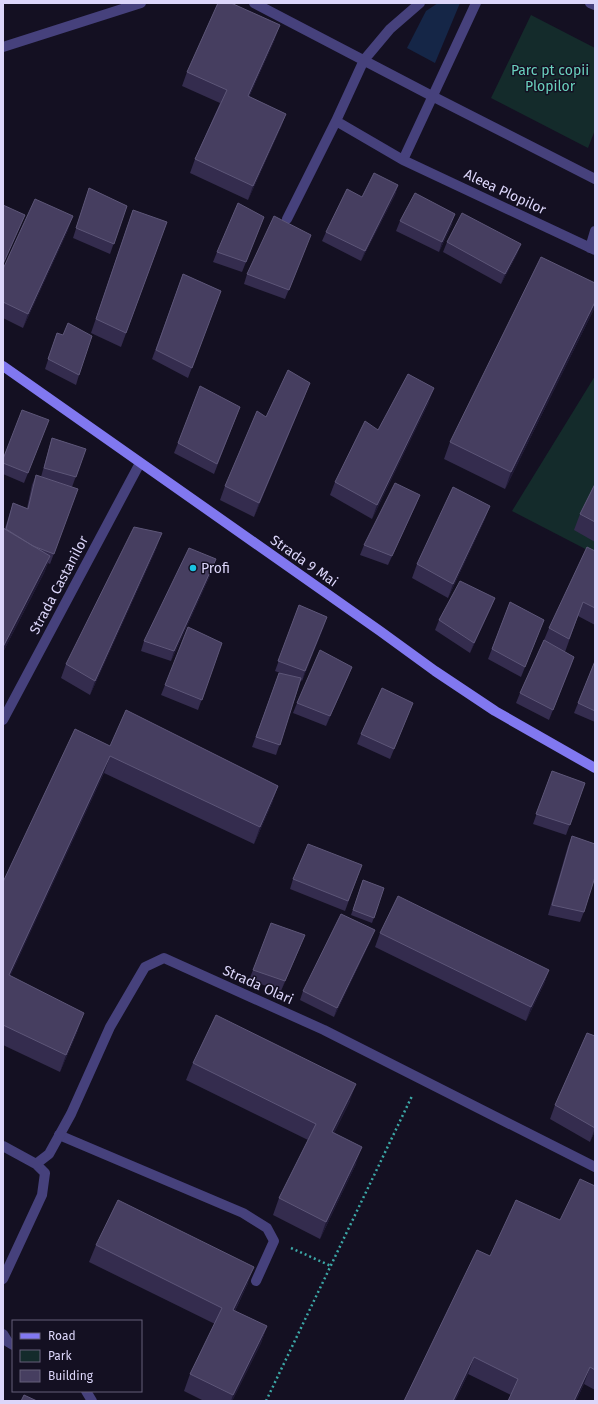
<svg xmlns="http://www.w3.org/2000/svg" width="598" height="1404" font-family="'Fira Sans',sans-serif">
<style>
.green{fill:#142b2b}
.water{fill:#152647}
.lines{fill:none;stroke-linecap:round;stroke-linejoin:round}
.path{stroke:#3ca8a7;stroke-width:2.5;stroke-dasharray:2 3;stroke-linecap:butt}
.lane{stroke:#46417c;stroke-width:10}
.street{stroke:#46417c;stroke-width:10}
.secondary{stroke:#8178f0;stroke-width:10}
.wall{fill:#342c4e}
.shaded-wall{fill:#1f1935}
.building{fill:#463e60;stroke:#5d5678}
.poi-dot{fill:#1ac3e2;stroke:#141022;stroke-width:1.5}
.labels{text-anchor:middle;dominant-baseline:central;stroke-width:3;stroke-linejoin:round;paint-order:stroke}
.park-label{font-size:14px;fill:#6ad2be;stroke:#141022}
.street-label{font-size:14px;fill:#dcd6fa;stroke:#141022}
.poi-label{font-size:14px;fill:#dcd6fa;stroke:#141022;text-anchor:start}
</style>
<rect width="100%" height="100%" fill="#141022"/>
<path class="green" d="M531 15 595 48V130L588 148 491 98Z
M595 376V554L512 511Z"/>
<path class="water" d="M438 3H460L435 63 407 48 426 11Z"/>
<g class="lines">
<path class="path" d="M291 1248 331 1266
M266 1401 412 1096"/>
<path class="lane" d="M59 1135 243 1213 267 1228 274 1241 256 1281"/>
<path class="street" d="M254 3 432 96 595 179
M476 3 403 160 595 250
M590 3 595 5
M3 47 141 3
M336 121 364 60 390 29 420 3
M287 219 336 121 403 160
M590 248 595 231
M3 720 140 463
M3 1146 36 1164 45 1173 42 1195 3 1279
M36 1164 49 1154 71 1114 110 1027 145 967 164 958 324 1030 595 1167
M3 1334 8 1342 13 1345
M86 1391 92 1401"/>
<path class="secondary" d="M3 366 380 631 435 671 495 711 595 768"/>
</g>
<path class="wall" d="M275 39 249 97 286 114 281 127 248 200 190 173 195 159 220 103 182 86 187 72Z
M398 185 395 195 361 261 322 241 326 232Z
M89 188 127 206 110 254 73 238Z
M400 221 452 224 439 252 396 231Z
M167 222 121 347 91 333 128 224Z
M260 227 242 272 213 262 217 252Z
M68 230 23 328 3 318V269Z
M447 242 521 244 517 254 501 284 443 252Z
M307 245 285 299 244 284 247 274Z
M183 274 221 291 188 378 152 359Z
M595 283V307L505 489 444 459 450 442Z
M57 333 79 375 76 385 45 369Z
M305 396 254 517 220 500 225 486 266 417Z
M429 402 372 519 330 495 335 482 378 430Z
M240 407 214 474 174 453 178 443Z
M49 420 24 483 3 474V459Z
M52 438 86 449 72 487 59 483 78 489 50 564 48 563 44 573 3 652V528H5L13 503 27 508 32 485 36 475 41 477 49 448Z
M595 484V542L574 530 580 514Z
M420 495 416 505 388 565 360 555 364 545Z
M490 506 485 519 448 598 412 578 417 564Z
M157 547 90 695 61 678 66 664Z
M595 551V625L578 616 565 652 574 657 549 720 516 703 520 693 544 640 549 628Z
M213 569 171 661 141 651 144 641Z
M495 598 491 608 470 653 435 630 439 620Z
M510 602 544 620 521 677 488 659Z
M299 605 327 617 302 681 301 680 276 755 252 747 279 673H280L275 671Z
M222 643 198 710 161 695 165 685Z
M595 661V722L574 713Z
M352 667 348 677 326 726 293 713 297 703Z
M413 703 390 759 357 744 361 734Z
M110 746 278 786 272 803 254 844 104 773 10 976 78 1030 60 1072 3 1045V882Z
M552 771 585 783 566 835 533 824Z
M572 836 584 912 580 922 548 915 568 846Z
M362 865 345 911 290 889 293 879Z
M363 880 384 888 372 923 351 915Z
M380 933 549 970 544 984 526 1021 375 947Z
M371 940 334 1017 300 1000 303 991Z
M301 945 281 991 249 980 253 970Z
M595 1036V1131L590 1142 550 1119 555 1105Z
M193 1063 350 1101 334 1133 356 1164 320 1239 273 1215 279 1198 308 1140 186 1080Z
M595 1186V1390L584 1384 576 1401H508L511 1395 468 1374 455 1401H404L490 1256 560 1220Z
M96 1245 248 1283 235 1311 267 1326 261 1343 232 1401H204L184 1391 190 1374 215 1324 89 1262Z"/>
<path class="shaded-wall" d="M280 25 275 39 243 110 248 96Z
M286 114 281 127 248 200 253 186Z
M398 185 395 195 361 261 365 251Z
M455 214 452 224 439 252 442 242Z
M25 215 21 225 3 266V264Z
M73 216 68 230 23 328 28 314Z
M521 244 517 254 501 284 505 274Z
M595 302V307L505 489 511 472Z
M310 383 305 396 254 517 259 503Z
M434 388 429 402 372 519 377 505Z
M420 495 416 505 388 565 392 556Z
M490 506 485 519 448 598 453 584Z
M162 533 157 547 90 695 95 681Z
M50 556 44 573 3 652V647Z
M216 559 213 569 171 661 174 651Z
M495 598 491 608 470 653 474 643Z
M327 617 324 627 302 681 305 671Z
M574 657 571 667 549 720 553 710Z
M352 667 348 677 326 726 330 716Z
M110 756 104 773 3 992 9 975Z
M278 786 272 803 254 844 260 827Z
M375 930 371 940 334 1017 337 1008Z
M305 935 301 945 281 991 285 981Z
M549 970 544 984 526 1021 531 1007Z
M84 1013 78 1030 60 1072 66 1055Z
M356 1084 350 1101 326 1149 332 1132Z
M595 1128V1131L590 1142Z
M362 1147 356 1164 320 1239 326 1222Z
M254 1267 248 1283 227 1327 233 1310Z
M267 1326 261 1343 232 1401H231L233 1395Z
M474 1357 468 1374 455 1401H453Z
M590 1367 584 1384 576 1401H574Z"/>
<path class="building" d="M218 3H231L280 25 248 96 286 114 253 186 195 159 227 90 187 72Z
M374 173 398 185 365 251 326 232 347 189 362 197Z
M89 188 127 206 114 244 76 228Z
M415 193 455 214 442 242 400 221Z
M35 199 73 216 28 314 3 302V269Z
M238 203 264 217 246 262 217 252Z
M3 205 25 215 3 264Z
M133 210 167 222 126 333 96 319Z
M462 213 521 244 505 274 447 242Z
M274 216 311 235 289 290 247 274Z
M541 257 595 283V302L511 472 450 442Z
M183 274 221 291 192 368 156 350Z
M68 323 92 336 79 375 48 359 57 333 63 335Z
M288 370 310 383 259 503 225 486 257 411 266 417Z
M408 374 434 388 377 505 335 482 365 421 378 430Z
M200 386 240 407 217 464 178 443Z
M22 410 49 420 28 473 3 463V459Z
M52 438 86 449 76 477 44 468Z
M36 475 78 489 54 554 33 546 6 529 13 503 28 509Z
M395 483 420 495 392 556 364 545Z
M595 484V522L580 514Z
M453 487 490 506 453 584 417 564Z
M134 527 162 533 95 681 66 664Z
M3 528 50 556 3 647Z
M587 547 595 551V608L583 602 569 639 549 628Z
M189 548 216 559 174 651 144 641Z
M460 581 495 598 474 643 439 620Z
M510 602 544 620 525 667 492 649Z
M299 605 327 617 305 671 278 661Z
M188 627 222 643 202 700 165 685Z
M544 640 574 657 553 710 520 693Z
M320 650 352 667 330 716 297 703Z
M595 661V711L578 703Z
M279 673 301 678 280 745 256 737Z
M382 688 413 703 394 749 361 734Z
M126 710 278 786 260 827 110 756 9 975 84 1013 66 1055 3 1025V882L75 729 110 746Z
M552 771 585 783 570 825 536 814Z
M572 836 595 844V877L584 912 552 905Z
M308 844 362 865 348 901 293 879Z
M363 880 384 888 374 918 353 910Z
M398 896 549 970 531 1007 380 933Z
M341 914 375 930 337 1008 303 991Z
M271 923 305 935 285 981 253 970Z
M216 1015 356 1084 332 1132 362 1147 326 1222 279 1198 316 1124 193 1063Z
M587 1033 595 1036V1128L555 1105Z
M580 1179 595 1186V1370L590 1367 574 1401H508L518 1379 474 1357 453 1401H404L477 1250 490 1256 516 1200 560 1220Z
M118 1200 254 1267 233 1310 267 1326 233 1395 190 1374 222 1308 96 1245Z
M24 1395 37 1401H21Z"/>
<circle class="poi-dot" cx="193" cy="568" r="4"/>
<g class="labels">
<g class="park-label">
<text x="550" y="70">Parc pt copii<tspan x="550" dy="16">Plopilor</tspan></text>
</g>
<g class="street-label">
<text transform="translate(505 192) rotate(25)">Aleea Plopilor</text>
<text transform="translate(304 561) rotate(35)">Strada 9 Mai</text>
<text transform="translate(59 585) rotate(-62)">Strada Castanilor</text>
<text transform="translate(258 985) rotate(24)">Strada Olari</text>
</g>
<g class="poi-label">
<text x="201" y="568">Profi</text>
</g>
</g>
<rect width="598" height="1404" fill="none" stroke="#dcd6fa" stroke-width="8"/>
<rect x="12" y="1320" width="130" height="72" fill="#141022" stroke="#645f78"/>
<rect x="20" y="1333" width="20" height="6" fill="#8178f0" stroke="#645f78"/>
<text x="48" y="1340" font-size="12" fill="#dcd6fa">Road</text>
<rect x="20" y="1350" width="20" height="12" fill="#142b2b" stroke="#645f78"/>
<text x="48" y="1360" font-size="12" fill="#dcd6fa">Park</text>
<rect x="20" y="1370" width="20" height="12" fill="#463e60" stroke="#645f78"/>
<text x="48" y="1380" font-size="12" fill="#dcd6fa">Building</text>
</svg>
